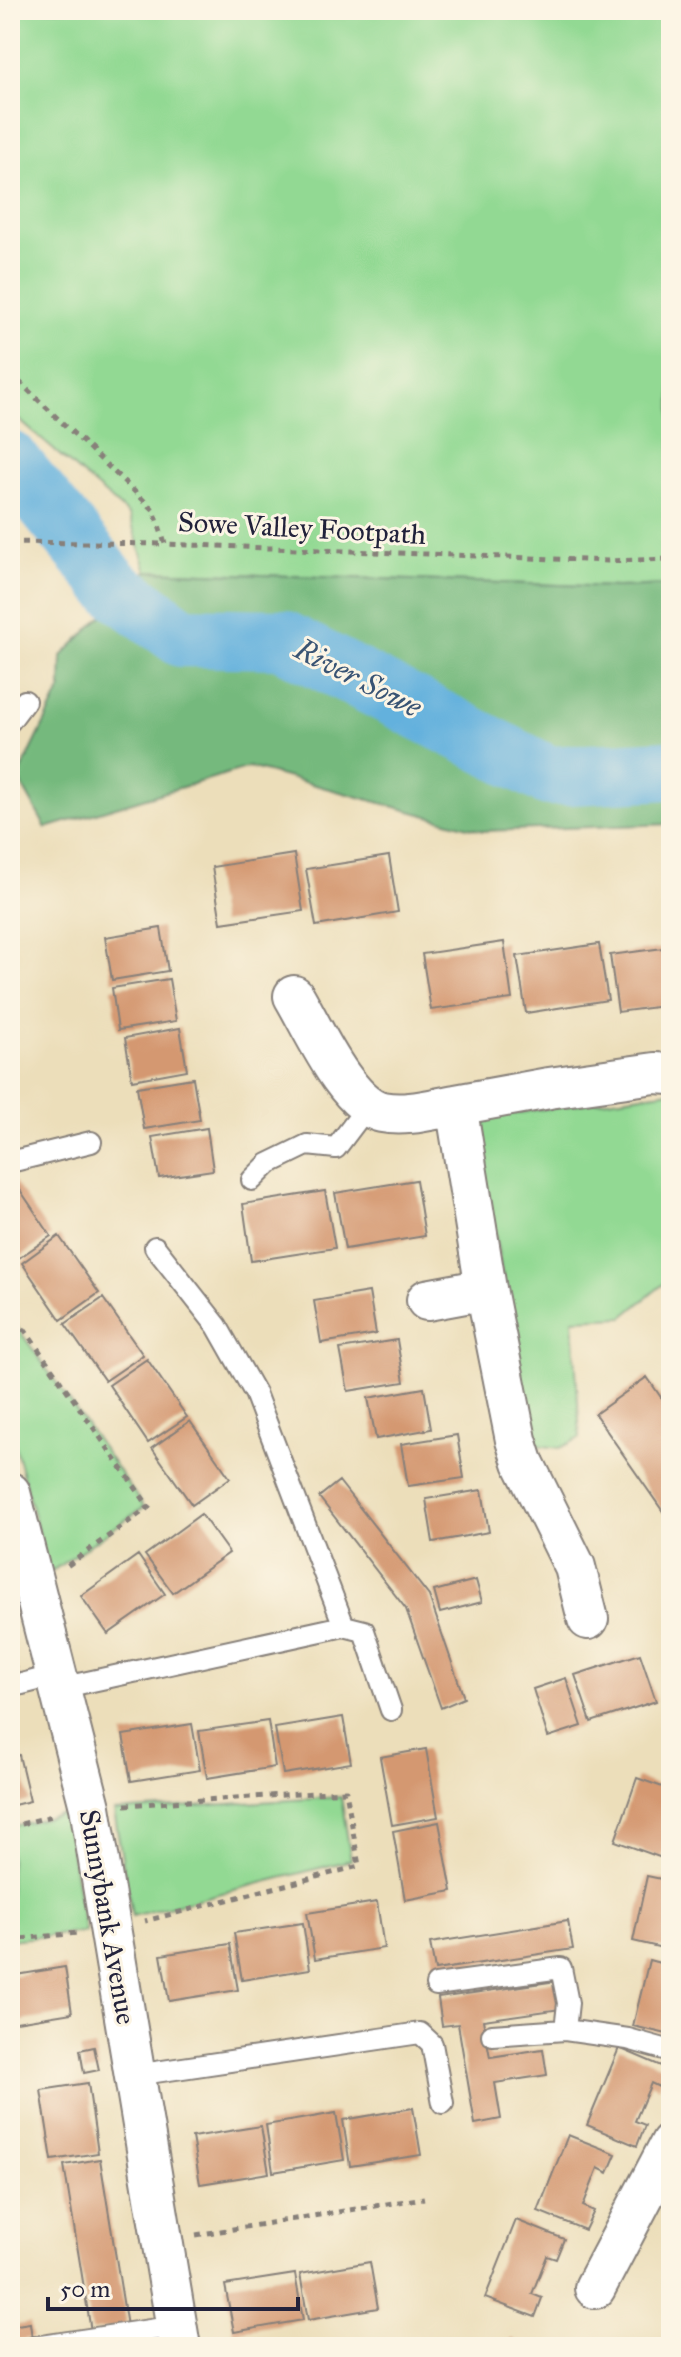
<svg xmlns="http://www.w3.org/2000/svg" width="681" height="2357" font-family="'IM FELL Great Primer',serif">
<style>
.green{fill:#92d993;stroke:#5a7e67;stroke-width:2}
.forest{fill:#75b97d;stroke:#4c6e5c;stroke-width:2}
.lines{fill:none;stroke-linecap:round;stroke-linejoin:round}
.river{stroke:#63b1dd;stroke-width:60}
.building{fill:#d49871}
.lane-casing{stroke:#87807a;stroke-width:24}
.street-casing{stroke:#87807a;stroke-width:44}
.path{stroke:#87807a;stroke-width:5;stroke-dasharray:6 6;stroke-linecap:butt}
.lane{stroke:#fff;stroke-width:20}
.street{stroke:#fff;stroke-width:40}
.labels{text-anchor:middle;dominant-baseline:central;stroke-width:6;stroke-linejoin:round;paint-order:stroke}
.street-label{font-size:28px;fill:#22223b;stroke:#fcf5e5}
.water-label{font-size:30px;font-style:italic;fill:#395474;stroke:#fcf5e5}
</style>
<rect width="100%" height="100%" fill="#fcf5e5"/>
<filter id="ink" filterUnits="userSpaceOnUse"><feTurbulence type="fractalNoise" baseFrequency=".0125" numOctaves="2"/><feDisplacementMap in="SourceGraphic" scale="16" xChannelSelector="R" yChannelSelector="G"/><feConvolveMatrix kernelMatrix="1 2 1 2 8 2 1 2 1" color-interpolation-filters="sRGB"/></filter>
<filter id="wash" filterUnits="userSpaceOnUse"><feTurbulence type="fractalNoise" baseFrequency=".006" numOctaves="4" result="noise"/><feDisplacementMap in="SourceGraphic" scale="32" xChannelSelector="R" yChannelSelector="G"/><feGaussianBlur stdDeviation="1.8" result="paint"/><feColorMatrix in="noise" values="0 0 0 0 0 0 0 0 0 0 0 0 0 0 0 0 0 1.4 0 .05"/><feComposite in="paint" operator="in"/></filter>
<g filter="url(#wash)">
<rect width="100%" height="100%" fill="#ecdeba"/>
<path class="green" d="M10 10H671V585L618 587 147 571 129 515 10 412Z
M671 1091V1272L667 1281 623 1317 573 1319 580 1438 560 1448 535 1445 507 1306 479 1138 487 1117Z
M10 1317 144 1507 49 1573 10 1427Z
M341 1797 351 1860 132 1916 114 1811Z
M65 1813 85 1932 10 1940V1827Z"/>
<path class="forest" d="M147 571 618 587 671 585V824L483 831 249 767 46 828 18 778 61 689 62 656Z"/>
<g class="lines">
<path class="river" d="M10 461 114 587 182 637 281 639 549 776 671 770"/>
</g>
<g id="blocks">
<path class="building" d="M294 854 303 911 221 923 212 867Z
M389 856 398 912 316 926 306 869Z
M161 928 168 971 112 980 105 937Z
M504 942 512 999 431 1010 422 954Z
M599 944 608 1000 526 1013 517 956Z
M671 947V1005L618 1012 610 955Z
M169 979 176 1021 118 1030 112 988Z
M180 1028 187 1070 132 1080 125 1038Z
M193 1078 200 1120 144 1129 137 1087Z
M207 1128 213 1170 159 1178 152 1137Z
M10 1175 51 1236 13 1262 10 1257Z
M416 1180 425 1236 345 1249 335 1193Z
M325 1191 335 1248 251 1261 243 1204Z
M59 1236 99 1293 61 1320 22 1263Z
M369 1292 376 1334 321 1343 314 1301Z
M103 1298 143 1355 105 1381 65 1324Z
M397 1340 404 1382 348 1391 340 1349Z
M147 1359 187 1417 148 1443 109 1385Z
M647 1377 671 1412V1523L595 1414Z
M424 1388 431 1429 376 1439 368 1398Z
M190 1421 230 1478 192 1505 152 1448Z
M457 1435 464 1478 408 1486 401 1444Z
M339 1481 429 1596 464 1698 441 1708 406 1609 319 1497Z
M482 1490 489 1532 433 1542 426 1499Z
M201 1514 229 1553 173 1593 145 1555Z
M138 1555 165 1594 108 1634 81 1596Z
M476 1580 482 1602 440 1613 434 1591Z
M10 1645 20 1680 10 1682Z
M640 1654 656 1701 591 1722 575 1675Z
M566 1678 582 1726 548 1737 533 1689Z
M343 1717 351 1763 283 1774 275 1728Z
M268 1721 275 1767 207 1778 199 1731Z
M192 1724 200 1770 131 1781 123 1735Z
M426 1749 438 1817 392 1825 380 1757Z
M19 1755 30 1801 10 1806V1757Z
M637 1778 671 1790V1833L662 1858 615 1841Z
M439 1822 452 1891 405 1900 393 1831Z
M647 1876 671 1881V1950L633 1941Z
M377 1902 384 1948 315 1959 307 1913Z
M568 1921 573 1949 435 1970 430 1943Z
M303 1923 310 1969 242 1980 234 1933Z
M230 1944 238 1990 169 2001 161 1955Z
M649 1960 671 1966V2035L633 2026Z
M65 1967 72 2013 10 2023V1976Z
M557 1981 561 2009 483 2020 490 2057 543 2049 547 2075 495 2083 501 2119 475 2124 458 2024 442 2026 438 1998Z
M94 2047 99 2070 84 2073 80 2050Z
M619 2048 666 2068 659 2087 651 2083 635 2121 645 2125 637 2146 587 2125Z
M88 2083 98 2153 52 2160 41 2090Z
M413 2108 421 2155 350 2166 343 2120Z
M336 2113 344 2160 273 2172 266 2125Z
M261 2126 269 2173 200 2184 192 2137Z
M568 2135 616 2154 608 2173 598 2168 583 2206 594 2211 585 2230 538 2211Z
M100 2159 127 2326 91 2331 64 2165Z
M516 2220 564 2239 556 2259 547 2256 532 2294 542 2298 535 2317 485 2298Z
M370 2262 378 2308 308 2320 300 2274Z
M295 2274 303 2320 234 2332 225 2285Z
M14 2285 16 2300 10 2301V2286Z
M30 2323 32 2338 10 2341V2326Z
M512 2338 523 2347H505Z"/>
</g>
</g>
<g filter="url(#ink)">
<use href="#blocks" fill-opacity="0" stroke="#87807a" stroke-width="2"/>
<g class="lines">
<g class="lane-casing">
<path id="lane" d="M10 721 25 701
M10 1162 91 1142
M252 1180 268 1164 307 1145 336 1148 367 1107
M155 1247 217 1326 255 1393 344 1626 364 1631 391 1710
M10 1687 57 1675
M60 1688 344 1626
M436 1985 561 1968 568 2003 565 2030
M492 2035 565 2030 628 2039 671 2051
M135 2075 420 2033 432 2044 443 2103
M34 2347 177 2326"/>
</g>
<g class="street-casing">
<path id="street" d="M294 996C313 1028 346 1104 382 1112 406 1117 432 1109 456 1105
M427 1300 486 1289
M10 1493 90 1807 180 2347
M588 1619 575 1567 523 1462 516 1440 486 1289 456 1105 549 1088 655 1073 671 1074
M595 2288 671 2143"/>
</g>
<path class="path" d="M10 373 154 510 165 544 608 561 671 559
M10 542 165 544
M10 1309 149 1507 64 1568
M125 1805 346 1791 359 1866 145 1921
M10 1827 56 1815
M10 1940 77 1933
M196 2235 424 2198"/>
<use href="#lane" class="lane"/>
<use href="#street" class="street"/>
</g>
</g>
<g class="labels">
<g class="street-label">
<text transform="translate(302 528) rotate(3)">Sowe Valley Footpath</text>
<text transform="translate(108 1917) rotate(80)">Sunnybank Avenue</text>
</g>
<g class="water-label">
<text transform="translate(358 678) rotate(27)">River Sowe</text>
</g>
</g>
<rect width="681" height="2357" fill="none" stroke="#fcf5e5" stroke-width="40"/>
<path d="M48 2297v12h250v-12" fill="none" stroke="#22223b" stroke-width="4"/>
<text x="60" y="2297" font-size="24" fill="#22223b" stroke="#fcf5e5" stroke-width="6" paint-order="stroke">50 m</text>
</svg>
